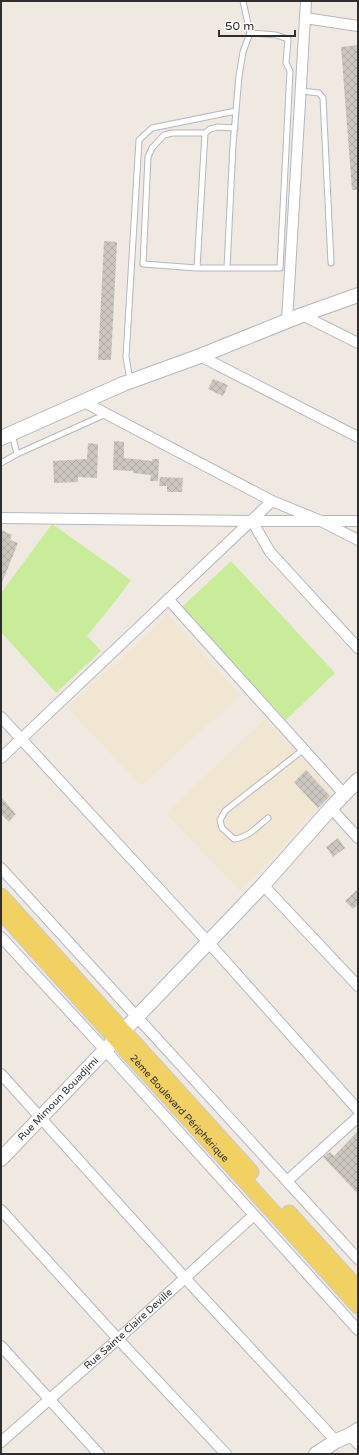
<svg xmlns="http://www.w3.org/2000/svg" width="359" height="1455" font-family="'Varela Round',sans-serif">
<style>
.education{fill:#f0e6d1}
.pitch{fill:#c9ec9a}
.building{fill:url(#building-cross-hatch)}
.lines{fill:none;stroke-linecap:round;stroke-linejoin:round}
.lane-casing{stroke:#b4b7c1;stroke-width:7}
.street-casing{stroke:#b4b7c1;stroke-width:12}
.secondary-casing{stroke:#b4b7c1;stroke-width:16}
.primary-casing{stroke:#c9c9c9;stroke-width:17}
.lane{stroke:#fff;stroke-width:5}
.street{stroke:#fff;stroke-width:10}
.secondary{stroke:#fff;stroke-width:14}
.primary{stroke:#f2d163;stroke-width:15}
.labels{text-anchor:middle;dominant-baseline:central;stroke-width:3;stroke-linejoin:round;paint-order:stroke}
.street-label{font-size:10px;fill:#2e2e2e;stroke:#fff}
</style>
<defs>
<pattern id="building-cross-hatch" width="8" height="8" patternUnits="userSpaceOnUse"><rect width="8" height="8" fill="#cbc7bf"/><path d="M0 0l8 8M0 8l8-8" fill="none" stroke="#afaba4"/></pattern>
</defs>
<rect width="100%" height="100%" fill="#efe9e1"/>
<path class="education" d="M168 615 240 695 141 786 68 708Z
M265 719 333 793 240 891 166 813Z"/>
<path class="pitch" d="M52 524 131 580 117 599 87 636 101 651 56 693 1 632V593Z
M231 561 335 673 286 720 182 607Z"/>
<path class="building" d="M358 45V190H352L341 47Z
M104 241 117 242 111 360H98Z
M213 379 228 385 223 396 208 389Z
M114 441 124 442V458L152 461V459H159L158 481H150L151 475 133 473V471L113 470Z
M88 443 98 444 97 478 78 477V482L54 483 53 461 87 459Z
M160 477 183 478 182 492H167V486H159Z
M1 530 12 535 10 540 18 543 1 585Z
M306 770 330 796 318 808 294 782Z
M1 797 16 814 9 822 1 814Z
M338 838 345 848 333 857 326 847Z
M358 889V904L353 909 345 901Z
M358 1131V1194L323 1157 330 1152 334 1156Z"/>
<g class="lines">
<g class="lane-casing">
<path id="lane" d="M301 91 319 93 323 98 331 263
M235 128 217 127 210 129 205 133H172L164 135 152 148 148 157 143 264 197 268H280L290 71 286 63 288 39 276 35 250 33
M197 268 205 133
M227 268 233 145 239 76 243 52 250 33 243 1
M130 380 126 357 139 140 152 128 236 111
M17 454 106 414
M1 463 17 454 12 434
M268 818C258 826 248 838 234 839L222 828 220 820 225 811 304 749"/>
</g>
<g class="street-casing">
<g id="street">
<path d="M305 18 358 26"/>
<path d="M302 315 358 343"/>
<path d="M287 321 306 1"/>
<path d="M200 356 358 437"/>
<path d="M84 402 272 501 321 521 358 540"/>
<path d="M1 518 252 521H358"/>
<path d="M252 521 270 552 358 648"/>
<path d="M168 599 344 794"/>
<path d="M1 717 208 942 358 1110"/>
<path d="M1 758 272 501"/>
<path d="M331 808 358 838"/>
<path d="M1 868 358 1259"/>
<path d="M263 885 358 986"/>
<path d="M1 937 105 1050 358 1330"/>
<path d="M1 1074 185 1278 336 1441"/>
<path d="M287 1181 358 1117"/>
<path d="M1 1210 118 1339 226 1454"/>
<path d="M1 1346 99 1454"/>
<path d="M350 1435 358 1444"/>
<path id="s1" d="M1 1442 118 1339 254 1215"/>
</g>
</g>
<g class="secondary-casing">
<g id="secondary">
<path d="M1 438 123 384 200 356 302 315 358 295"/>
<path id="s2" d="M1 1159 263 885 331 808 358 780"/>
<path d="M316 1454 336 1441 350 1435 358 1430"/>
</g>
</g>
<g class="primary-casing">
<g id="primary">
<path d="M1 896 251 1172"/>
<path id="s3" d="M1 911C119 1044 240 1174 358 1306"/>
<path d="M289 1213 358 1289"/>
</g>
</g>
<use href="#lane" class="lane"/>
<use href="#street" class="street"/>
<use href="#secondary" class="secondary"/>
<use href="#primary" class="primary"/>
</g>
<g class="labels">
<g class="street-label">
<text stroke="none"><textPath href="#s2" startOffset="83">Rue Mimoun Bouadjimi</textPath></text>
<text stroke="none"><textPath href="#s3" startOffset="266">2ème Boulevard Périphérique</textPath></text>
<text stroke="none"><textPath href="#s1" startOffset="170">Rue Sainte Claire Deville</textPath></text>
</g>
</g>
<rect width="359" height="1455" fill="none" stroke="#2e2e2e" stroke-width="4"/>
<path d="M219 30v6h76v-6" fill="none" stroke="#2e2e2e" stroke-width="2"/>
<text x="225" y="30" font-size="12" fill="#2e2e2e" stroke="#ffffff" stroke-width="3" paint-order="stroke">50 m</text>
</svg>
